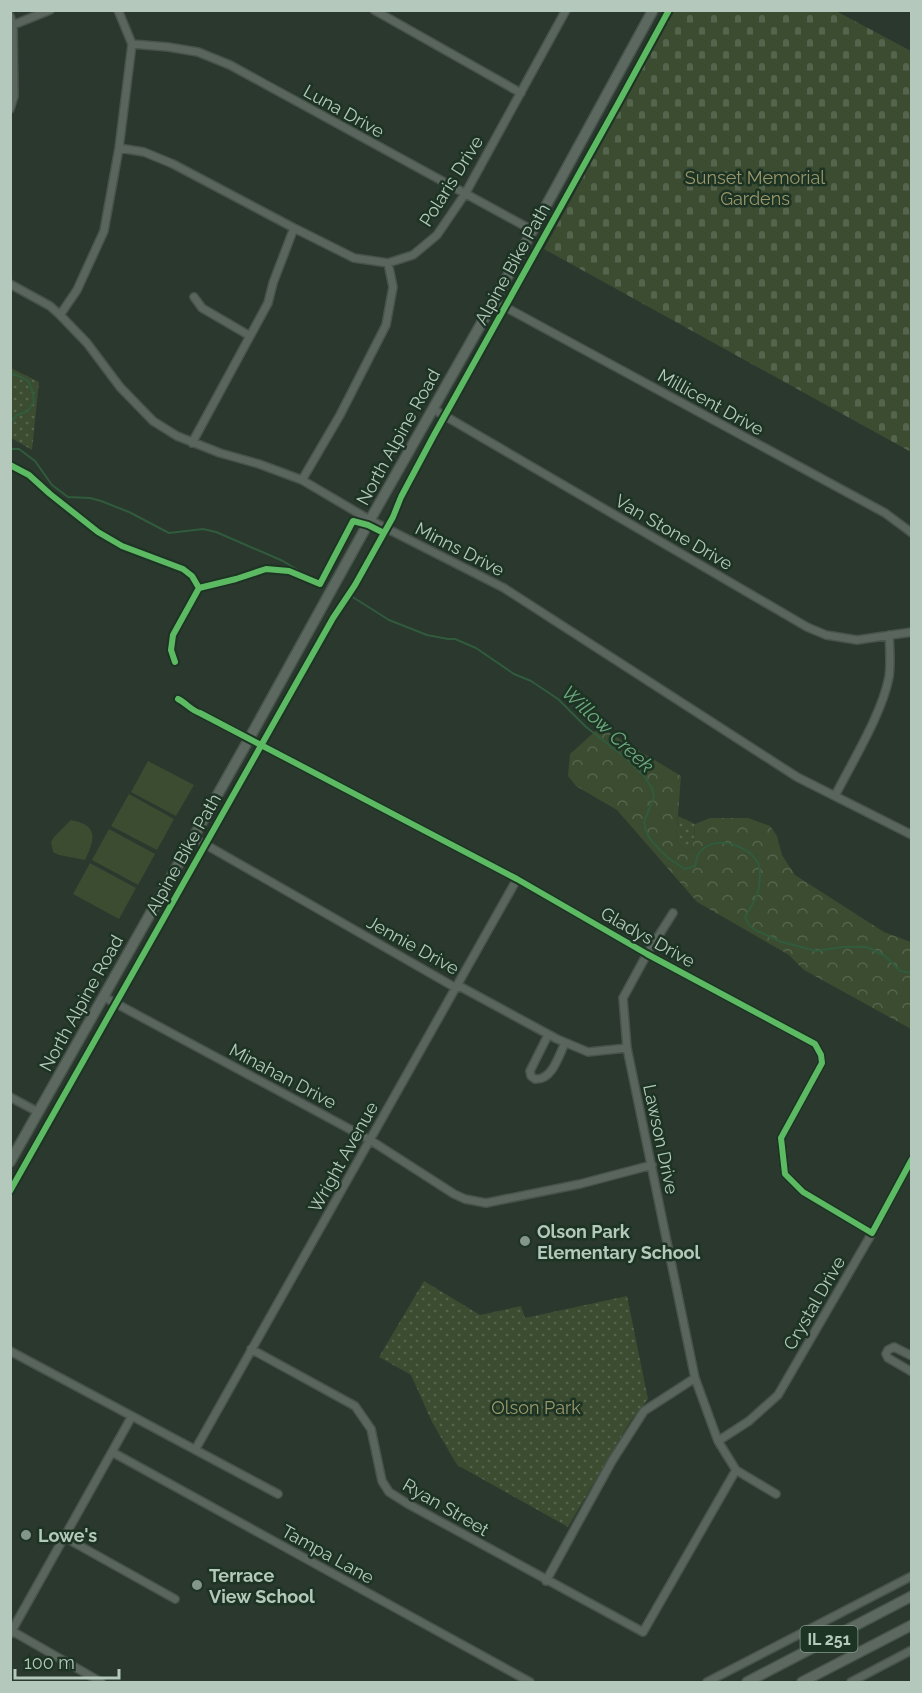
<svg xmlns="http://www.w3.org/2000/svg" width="922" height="1693" font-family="Raleway,sans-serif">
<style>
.grass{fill:url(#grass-dots)}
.forest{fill:url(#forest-crowns)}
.cemetery{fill:url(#cemetery-stones)}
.garden{fill:#3b4c31}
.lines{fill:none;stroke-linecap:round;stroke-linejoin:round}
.stream{stroke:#305b3d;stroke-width:2}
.minor-casing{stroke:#48534b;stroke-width:10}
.major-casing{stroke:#48554b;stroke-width:12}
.minor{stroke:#5a665d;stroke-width:7}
.major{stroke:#5c6860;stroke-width:9}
.cycleway-casing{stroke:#1d3323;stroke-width:10}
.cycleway{stroke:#5cba63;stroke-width:6}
.poi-dot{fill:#84968a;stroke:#1d3323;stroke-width:2}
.labels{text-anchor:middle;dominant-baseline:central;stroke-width:5;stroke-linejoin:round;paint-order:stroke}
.shield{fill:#1d3323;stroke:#879c8d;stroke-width:1.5}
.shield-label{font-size:16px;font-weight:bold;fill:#b4c9bb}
.street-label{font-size:18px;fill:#b4c9bb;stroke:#1d3323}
.park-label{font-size:18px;fill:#9a986a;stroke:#1d3323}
.poi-label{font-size:18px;font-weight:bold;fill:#b4c9bb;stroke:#1d3323;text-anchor:start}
.water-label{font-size:20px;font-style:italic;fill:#6ca87e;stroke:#1d3323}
</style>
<defs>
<pattern id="grass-dots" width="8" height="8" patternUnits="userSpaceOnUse" patternTransform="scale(1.5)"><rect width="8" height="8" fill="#3b4c31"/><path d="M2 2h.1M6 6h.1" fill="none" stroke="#55644d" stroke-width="1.8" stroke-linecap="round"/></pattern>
<pattern id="forest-crowns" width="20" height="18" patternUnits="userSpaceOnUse" patternTransform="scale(1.5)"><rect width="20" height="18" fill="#3b4c31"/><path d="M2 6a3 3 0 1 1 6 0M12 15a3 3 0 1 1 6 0" fill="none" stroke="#55644d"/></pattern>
<pattern id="cemetery-stones" width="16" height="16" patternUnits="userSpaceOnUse" patternTransform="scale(1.5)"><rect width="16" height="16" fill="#3b4c31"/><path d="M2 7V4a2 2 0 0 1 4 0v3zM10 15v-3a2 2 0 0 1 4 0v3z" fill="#55644d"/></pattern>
</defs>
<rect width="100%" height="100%" fill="#2a382e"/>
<path class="grass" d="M11 368 39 382 32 450 11 438Z
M678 816 695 824 694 837 692 848 685 850 676 841Z
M424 1281 480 1315 521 1306 525 1318 627 1296 648 1399 630 1422 568 1527 457 1465 432 1422 411 1375 379 1357Z"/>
<path class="forest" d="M600 727 681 776 676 841 685 850 692 848 694 837 695 824 710 818H748L770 826 777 836 782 855 795 875 884 932 911 942V1029L804 970 789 955 697 902 617 810 576 786 568 776 570 754Z"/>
<path class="cemetery" d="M674 11H836L911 51V452L544 249Z"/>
<path class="garden" d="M148 761 194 785 176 816 131 792Z
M129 794 174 819 157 850 111 826Z
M71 820C99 825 95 839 85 860L59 855 53 852 51 842 54 837Z
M109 829 155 854 138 885 92 860Z
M90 863 136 888 119 919 73 894Z"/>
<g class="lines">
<path class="stream" d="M10 373C30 380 31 380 34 401L28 411 17 415 10 423
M10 449H19L35 461 52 485 68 497 90 498 101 501 129 512 169 533 203 529 216 532 283 561 304 574 317 580
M351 596 389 620 427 635 448 639H455L476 648 514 674 531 681 558 699 586 727 626 758 644 776 652 788 654 797 644 822 646 831 650 839 661 851 668 858 685 869 695 866C697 861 696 857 699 853 713 835 744 843 756 860 761 865 760 880 759 887 758 897 750 908 745 917L749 925 755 930 782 942 816 951 842 947H867L885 956 900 971 912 973"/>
<g class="minor-casing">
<path id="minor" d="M374 10 521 93
M10 16 13 25 14 96 10 109
M13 25 50 10
M132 44 168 47 198 52 230 65 532 230
M119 148 144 152 173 164 294 228 354 258 388 263 413 255 437 235 465 194 566 10
M10 284 50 306 60 315 87 343 120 387 153 421 177 436 220 453 259 464 302 480 370 520 504 588 797 777 912 835
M194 297 202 308 250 336
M494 301 885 513 912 533
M60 315 77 290 104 231 119 148 132 44 118 10
M433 409 807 627 826 635 857 640 912 632
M192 443 268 303 273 283 294 228
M302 480 340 415 386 325 393 287 388 263
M194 711 200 713 517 879 647 954 815 1044 821 1055 822 1063 781 1138 785 1174 803 1192 872 1233
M835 796C852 762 882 714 889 677 891 663 890 650 889 635
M194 838 456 988 461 987 557 1039 588 1052 627 1048
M673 913 647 954 623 998 627 1048 695 1378 718 1441 736 1470 776 1494
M104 997 370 1140 454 1194 465 1199 486 1203 580 1184 652 1165
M548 1035 530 1071 531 1076 535 1079C552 1081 559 1055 565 1043
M10 1097 38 1112
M251 1349 355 1406 371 1429 382 1481 389 1492 408 1504 643 1632 736 1470
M10 1351 278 1494
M912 1356 894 1347 888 1350 886 1354 888 1358 912 1372
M718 1441 749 1421 778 1395 872 1233 912 1159
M195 1450 517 879
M112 1452 530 1682
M64 1537 175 1599
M546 1581 612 1461 644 1411 695 1378
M12 1631 101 1682
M10 1634 132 1416
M707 1682 912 1576
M851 1682 912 1650"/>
</g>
<g class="major-casing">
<path id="major" d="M10 1162 249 739 370 520 494 301 653 10
M747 1682 912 1596
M802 1682 912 1625"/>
</g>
<use href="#minor" class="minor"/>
<use href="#major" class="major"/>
<g class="cycleway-casing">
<path id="cycleway" d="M10 465 29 475 50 494 98 532 122 546 183 569 192 576 199 588
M384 533 393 517 401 497 434 435 620 100 669 10
M178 699C186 703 192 711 200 713L517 879 647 954 815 1044 821 1055 822 1063 781 1138 785 1174 803 1192 872 1233 912 1159
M10 1191 333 618 355 585 384 533 368 525 353 521 320 584 289 571 266 569 236 579 199 588 173 635 171 650 175 662"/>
</g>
<use href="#cycleway" class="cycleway"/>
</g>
<g class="poi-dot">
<circle cx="525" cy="1241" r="6"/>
<circle cx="26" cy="1535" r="6"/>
<circle cx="197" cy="1585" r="6"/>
</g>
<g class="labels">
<rect class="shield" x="800.5" y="1626" width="57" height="26" rx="4.5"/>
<g class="shield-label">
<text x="829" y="1639">IL 251</text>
</g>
<g class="street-label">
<text transform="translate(344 111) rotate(29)">Luna Drive</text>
<text transform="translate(451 181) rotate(-58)">Polaris Drive</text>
<text transform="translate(512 264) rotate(-61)">Alpine Bike Path</text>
<text transform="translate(711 402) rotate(29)">Millicent Drive</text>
<text transform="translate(398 437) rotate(-61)">North Alpine Road</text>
<text transform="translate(674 532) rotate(30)">Van Stone Drive</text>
<text transform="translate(460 549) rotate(27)">Minns Drive</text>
<text transform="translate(183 854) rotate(-61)">Alpine Bike Path</text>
<text transform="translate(648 937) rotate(29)">Gladys Drive</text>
<text transform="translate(413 945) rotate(29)">Jennie Drive</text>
<text transform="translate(81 1003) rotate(-61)">North Alpine Road</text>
<text transform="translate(283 1076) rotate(28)">Minahan Drive</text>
<text transform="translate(661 1139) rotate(78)">Lawson Drive</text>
<text transform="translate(343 1157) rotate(-61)">Wright Avenue</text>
<text transform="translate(814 1303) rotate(-60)">Crystal Drive</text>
<text transform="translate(446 1507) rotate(30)">Ryan Street</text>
<text transform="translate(328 1554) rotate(29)">Tampa Lane</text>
</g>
<g class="park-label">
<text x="755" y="177">Sunset Memorial<tspan x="755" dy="21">Gardens</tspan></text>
<text x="536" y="1407">Olson Park</text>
</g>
<g class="poi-label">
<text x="537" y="1231">Olson Park<tspan x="537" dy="21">Elementary School</tspan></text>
<text x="38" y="1535">Lowe's</text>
<text x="209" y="1575">Terrace<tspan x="209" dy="21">View School</tspan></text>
</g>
<g class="water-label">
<text transform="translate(608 729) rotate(43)">Willow Creek</text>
</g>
</g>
<rect width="922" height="1693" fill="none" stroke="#b4c9bb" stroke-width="24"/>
<path d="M15 1669v9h104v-9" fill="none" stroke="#b4c9bb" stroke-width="3"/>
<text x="24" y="1669" font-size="18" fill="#b4c9bb" stroke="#1d3323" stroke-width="4.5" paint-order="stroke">100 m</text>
</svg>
